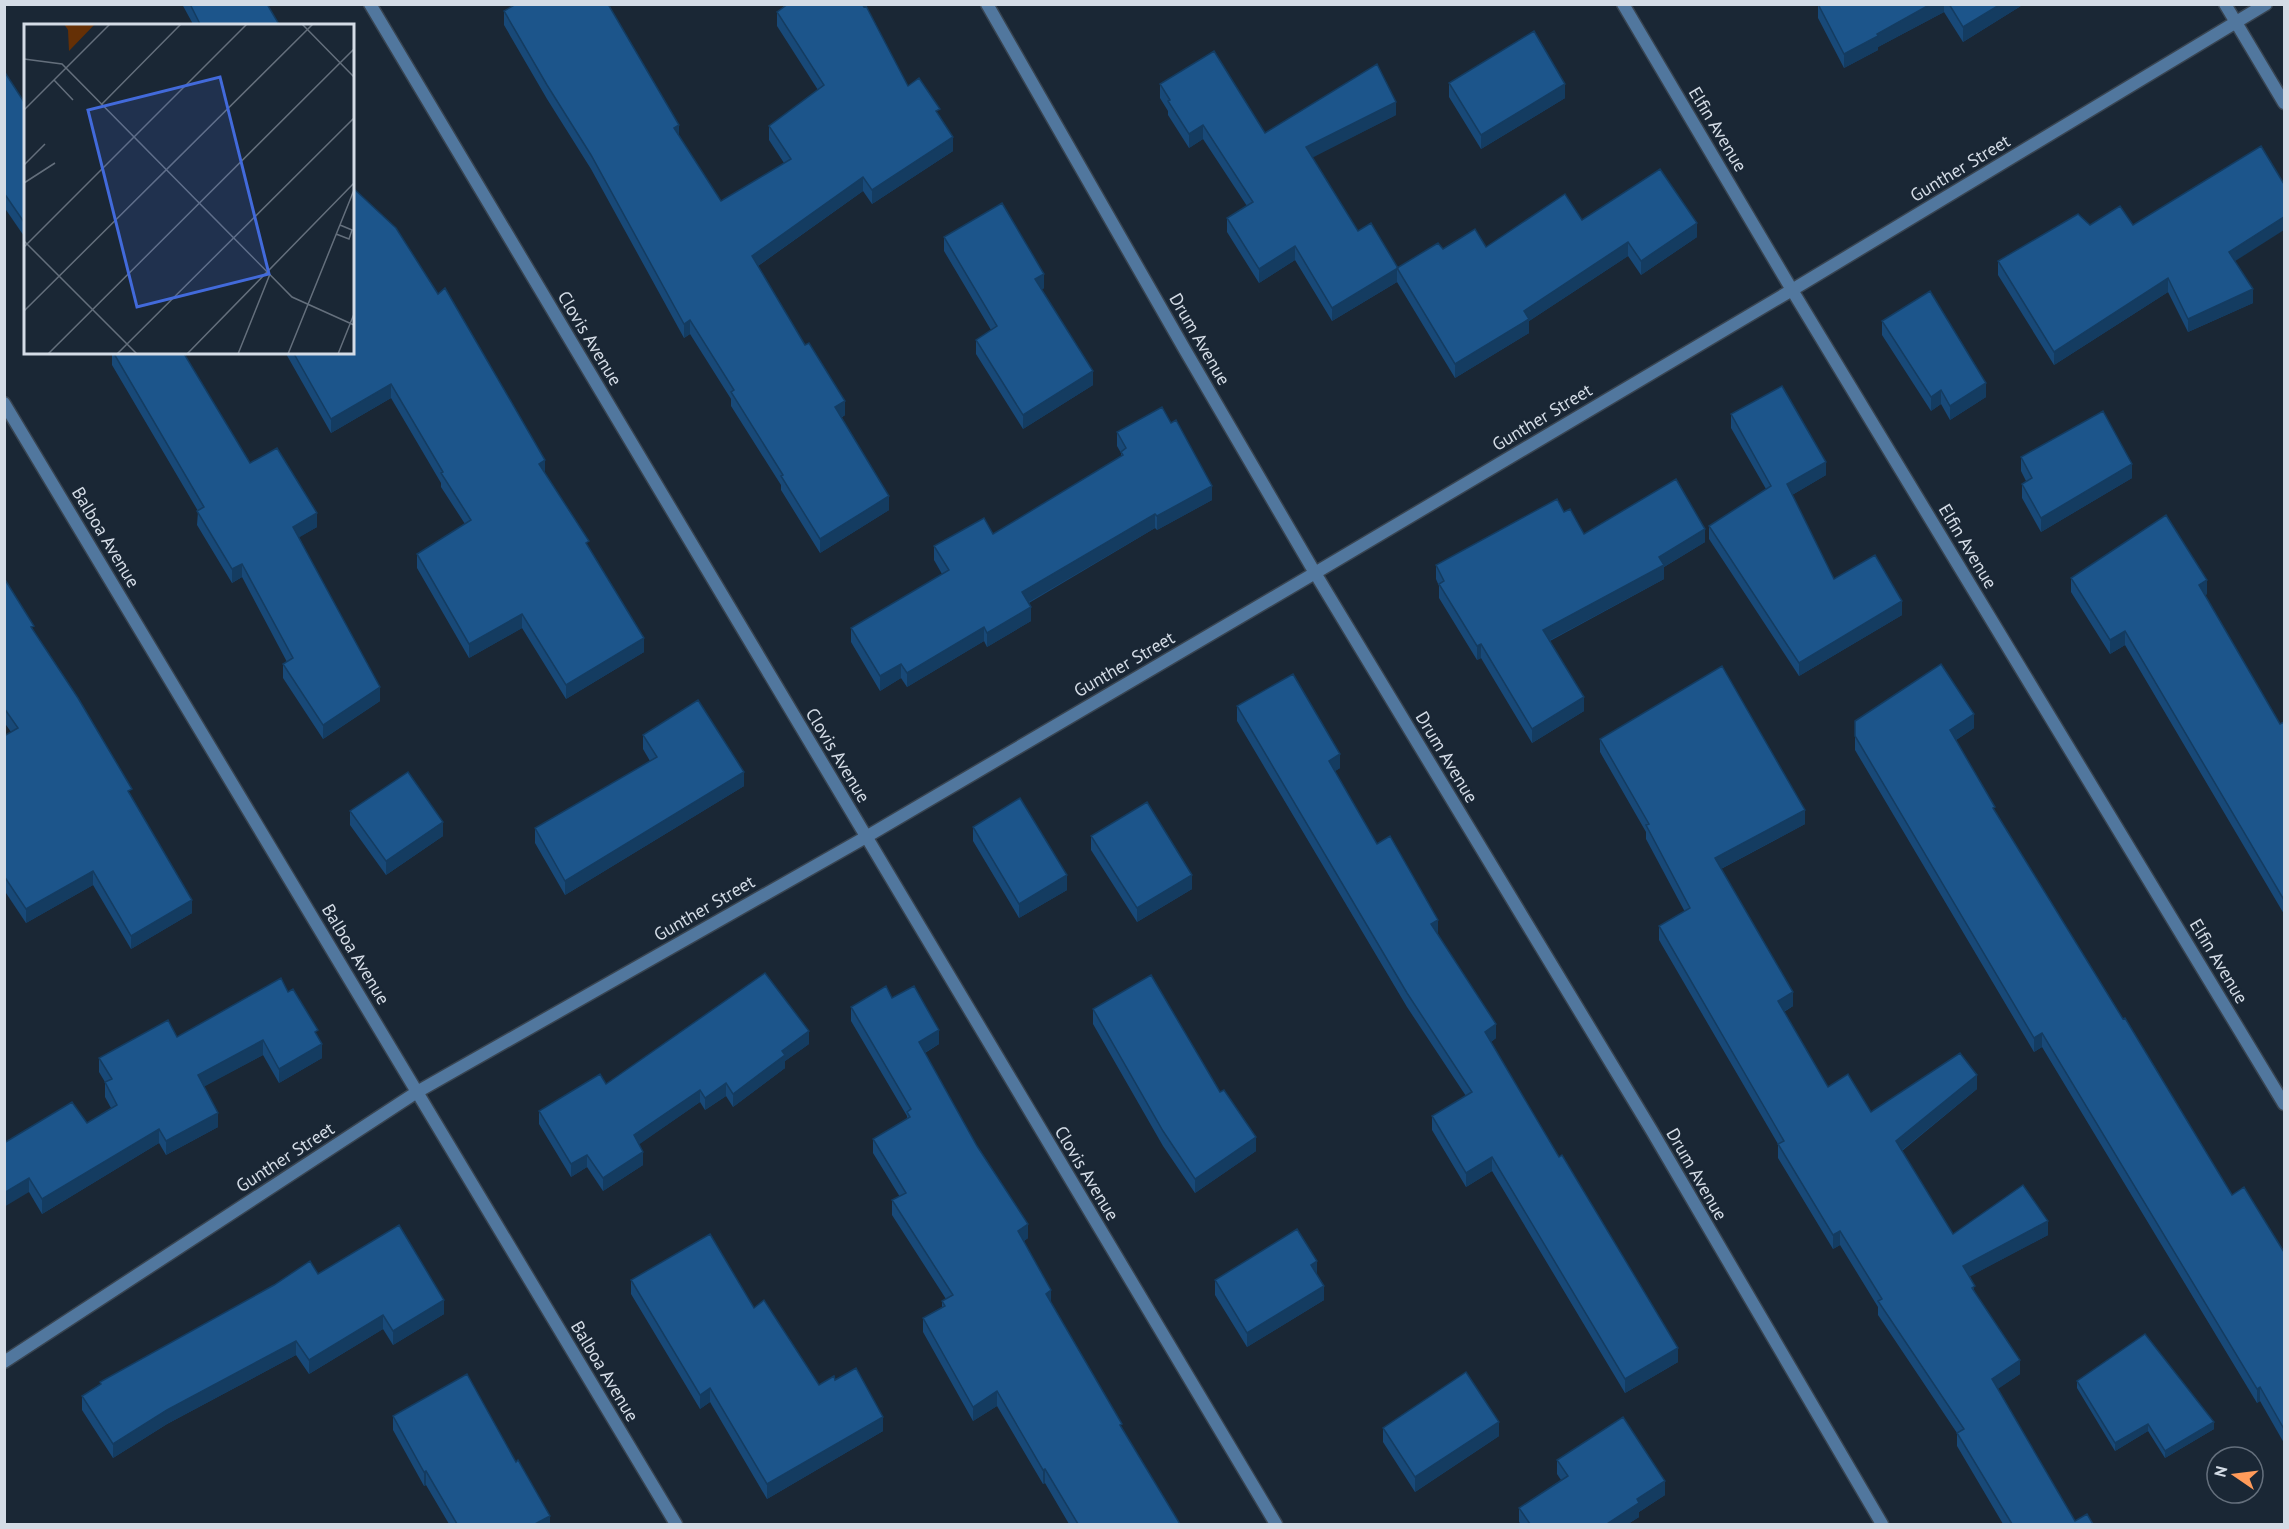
<svg xmlns="http://www.w3.org/2000/svg" width="2289" height="1529" font-family="'PT Sans',sans-serif">
<style>
.lines{fill:none;stroke-linecap:round;stroke-linejoin:round}
.minor-casing{stroke:#384451;stroke-width:15}
.minor{stroke:#51779e;stroke-width:12}
.wall{fill:#184978}
.shaded-wall{fill:#143c61}
.building{fill:#1c558b;stroke:#143c61;stroke-width:1.5}
.labels{text-anchor:middle;dominant-baseline:central;stroke-width:4.5;stroke-linejoin:round;paint-order:stroke}
.street-label{font-size:18px;fill:#d4dce6;stroke:#1a2735}
.inset-road{fill:none;stroke:#646f7c;stroke-width:1.5}
.view{fill:#426adb;fill-opacity:0.15;stroke:#426adb;stroke-width:3}
.inset-edge{fill:none;stroke:#d4dce6;stroke-width:3}
</style>
<rect width="100%" height="100%" fill="#1a2735"/>
<g class="lines">
<g class="minor-casing">
<path id="minor" d="M370 4 1276 1524
M987 4 1185 350 1315 573 1652 1131 1882 1524
M1623 4 1792 290 2284 1104
M2225 4 2284 103
M4 403 676 1524
M4 1362 417 1092 866 837 1315 573 1792 290 2266 4"/>
</g>
<use href="#minor" class="minor"/>
</g>
<path class="wall" d="M182 4H267L280 26H194Z
M782 4H862L908 86 940 116 953 151 872 204 863 191 758 266 845 415 841 418 889 510 820 553 781 490V485L731 406V399L690 334 684 338 591 169 547 99 504 25V11L679 136 721 201 784 163 769 140V126L818 90 777 26V12L784 7Z
M1818 4H2024L1963 42 1944 12 1878 47V50L1844 68 1818 18Z
M4 71 26 105V239L4 207Z
M1449 83 1565 98 1481 149 1449 97Z
M1160 84 1265 133 1396 115 1312 157 1358 231 1398 268 1443 249 1486 247 1582 220 1697 237 1641 275 1628 256 1529 321V333L1455 378 1397 282 1332 321 1295 260 1259 283 1227 232V218L1247 206 1203 139 1189 148 1168 115V111L1160 98Z
M2090 225H2133L2235 262 2253 303 2188 332 2168 292 2054 365 1998 275V261Z
M944 237 1044 288 1041 290 1093 385 1023 429 976 354V340L991 330 944 251Z
M1882 321 1986 397 1950 420 1941 404 1931 411 1882 335Z
M112 352H183L250 463 317 527 299 537 380 701 323 739 283 678V664L287 662 242 577 232 583 197 525 198 511 112 365Z
M285 352H352L545 473 589 548 644 652 566 699 522 628 469 658 417 568V554L465 524 441 487V483L391 398 331 433Z
M1731 414 1826 475 1792 495 1834 579 1902 615 1799 676 1709 539V526L1766 489 1731 428Z
M1117 432 1212 500 1157 530 1155 528 1029 603 1031 621 987 647 984 641 907 687 901 678 880 691 851 642V628L942 574 934 560V546L993 534 1121 456V453L1117 446Z
M2021 457 2132 478 2041 532 2022 498V484L2026 481 2021 471Z
M1564 512 1584 534 1705 542 1664 567V579L1550 641 1584 711 1532 743 1481 658 1477 660 1439 598V586L1436 579V565Z
M4 578 34 631 132 797 192 913 131 949 93 885 26 923 4 890V736L11 732 4 722Z
M2071 578 2207 594 2205 595 2280 724 2284 722V914L2125 645 2110 654 2071 592Z
M1237 706 1340 768 1335 771 1377 844 1438 934 1496 1038 1491 1042 1678 1362 1625 1393 1492 1171 1466 1187 1432 1130V1116L1466 1096 1407 1007 1237 721Z
M1855 721 1974 728 1956 740 1995 811 2232 1195 2284 1252V1443L2260 1401 2257 1403 2042 1047 2034 1052 1855 750Z
M643 735 744 786 565 895 535 843V828L650 761 643 749Z
M1600 739 1805 824 1721 869 1793 1006 1784 1012 1828 1087 1871 1112 1977 1089 1902 1151 1953 1234 2048 1235 1970 1276 1975 1293 2020 1374 1997 1389 2075 1521 2093 1524H2003L1957 1446V1433L1878 1315V1307L1840 1245 1833 1249 1778 1158V1144L1659 940V926L1685 912 1646 839V832L1600 752Z
M350 811 443 836 386 875 350 825Z
M973 827 1067 890 1019 918 973 841Z
M1091 836 1192 889 1137 922 1091 850Z
M288 992 318 1037 322 1058 279 1083 263 1055 204 1086 218 1127 166 1155 159 1143 42 1214 29 1192 4 1143 87 1123 111 1108 105 1097V1082L99 1072V1058L177 1037Z
M892 998 939 1044 925 1053 1028 1238 1024 1241 1051 1303 1122 1428 1180 1524H1069L1045 1483 1043 1484 997 1406 973 1421 923 1332V1318L942 1307V1301L946 1299 892 1215V1200L900 1197 873 1153V1139L907 1119V1116L851 1021V1007Z
M1093 1009 1220 1092 1256 1151 1195 1193 1163 1146 1093 1024Z
M809 1044 785 1061V1068L733 1107 726 1096 705 1110 700 1102 639 1144 643 1165 603 1191 587 1167 571 1177 539 1124V1111L606 1084Z
M318 1274 444 1314 393 1345 383 1329 309 1374 296 1355 167 1424 113 1458 82 1410V1396L100 1384V1382Z
M1317 1275 1324 1300 1247 1347 1215 1295V1280Z
M631 1280 754 1308 819 1385 883 1431 767 1499 710 1402 700 1409 631 1294Z
M2077 1381 2214 1429 2165 1458 2148 1431 2115 1451 2077 1388Z
M393 1416 550 1524H449L426 1485 424 1486 393 1430Z
M1383 1428 1499 1436 1415 1492 1383 1442Z
M1557 1460 1665 1495 1639 1512V1517L1628 1524H1521L1519 1522V1508L1561 1480 1557 1474Z"/>
<path class="shaded-wall" d="M1931 4H1944V12L1878 47V50L1844 68V54L1877 34Z
M2001 4H2024L1963 42V27Z
M1565 84V98L1481 149V135Z
M1396 102V115L1306 161V147Z
M679 125V139L674 128Z
M1203 125V139L1189 148V134Z
M953 137V151L872 204V190Z
M863 177V191L752 270V256Z
M2284 217V230L2229 265V252Z
M1697 223V237L1641 275V261Z
M1628 242V256L1529 321V333L1455 378V364L1524 311Z
M1295 246V260L1259 283V269Z
M1397 269V282L1332 321V308Z
M1044 274V288L1035 294V279Z
M2168 278V292L2054 365V352Z
M2253 289V303L2188 332V319Z
M690 320V334L684 338V324Z
M1093 371V385L1023 429V415Z
M1986 383V397L1950 420V406Z
M391 384V398L331 433V419Z
M1941 390V404L1931 411V397Z
M845 401V415L835 421V407Z
M545 460V473L539 464Z
M1826 462V475L1787 498V484Z
M2132 464V478L2041 532V518Z
M1212 486V500L1157 530V516Z
M889 496V510L820 553V539Z
M317 513V527L293 541V527Z
M1155 514V528L1022 606V592Z
M1705 529V542L1664 567V579L1543 644V630Z
M242 564V577L232 583V569Z
M2207 580V594L2199 599V585Z
M1902 601V615L1799 676V663Z
M1031 607V621L987 647V633Z
M522 614V628L469 658V644Z
M984 627V641L907 687V673Z
M2125 631V645L2110 654V640Z
M644 638V652L566 699V685Z
M1481 644V658L1477 660V646Z
M901 664V678L880 691V676Z
M380 687V701L323 739V725Z
M1584 697V711L1532 743V729Z
M1974 714V728L1950 744V730Z
M1340 754V768L1329 775V761Z
M744 772V786L565 895V881Z
M1805 810V824L1715 872V858Z
M443 822V836L386 875V861Z
M93 871V885L26 923V909Z
M1067 875V890L1019 918V904Z
M1192 875V889L1137 922V908Z
M192 900V913L131 949V936Z
M1438 920V934L1431 924Z
M1793 992V1006L1778 1015V1001Z
M1496 1024V1038L1485 1046V1032Z
M939 1030V1044L919 1056V1042Z
M809 1031V1044L785 1061V1068L733 1107V1094L782 1051Z
M2042 1033V1047L2034 1052V1038Z
M263 1040V1055L198 1090V1075Z
M322 1044V1058L279 1083V1069Z
M1977 1075V1089L1896 1155V1141Z
M726 1083V1096L705 1110V1098Z
M700 1090V1102L634 1148V1135Z
M218 1113V1127L166 1155V1141Z
M159 1129V1143L42 1214V1199Z
M1256 1137V1151L1195 1193V1179Z
M643 1152V1165L603 1191V1178Z
M587 1155V1167L571 1177V1164Z
M1492 1157V1171L1466 1187V1173Z
M29 1178V1192L4 1207V1193Z
M2048 1221V1235L1963 1280V1266Z
M1028 1224V1238L1018 1245V1231Z
M1840 1231V1245L1833 1249V1235Z
M1317 1261V1275L1311 1265Z
M1324 1286V1300L1247 1347V1333Z
M1051 1290V1304L1046 1294Z
M444 1300V1314L393 1345V1331Z
M383 1315V1329L309 1374V1360Z
M296 1341V1355L167 1424 113 1458V1444L167 1410Z
M1678 1348V1362L1625 1393V1379Z
M2020 1360V1374L1992 1393V1379Z
M2260 1387V1401L2257 1403V1389Z
M710 1388V1402L700 1409V1395Z
M997 1391V1406L973 1421V1407Z
M883 1417V1431L767 1499V1484Z
M1499 1422V1436L1415 1492V1477Z
M2214 1422V1429L2165 1458V1451Z
M2148 1424V1431L2115 1451V1443Z
M1045 1469V1483L1043 1484V1470Z
M426 1471V1485L424 1486V1472Z
M1665 1481V1495L1639 1512V1517L1628 1524H1607L1637 1499Z
M550 1516V1524H535Z"/>
<path class="building" d="M190 4H267L280 26H201Z
M516 4H608L679 125 674 128 721 201 791 159 769 126 824 85 777 12 788 4H862L864 7 866 6 908 86 919 78 940 109 936 111 953 137 872 190 863 177 752 256 805 345 809 343 845 401 835 407 889 496 820 539 781 476 783 475 731 392 734 390 690 320 684 324 591 155 547 85 504 11Z
M1818 4H1931L1877 34 1878 36 1844 54Z
M1949 4H2001L1963 27Z
M1534 31 1565 84 1481 135 1449 83Z
M1214 51 1265 133 1377 64 1396 102 1306 147 1358 231 1371 223 1398 268 1332 308 1295 246 1259 269 1227 218 1253 202 1203 125 1189 134 1168 101 1170 100 1160 84Z
M4 71 26 105V225L4 193Z
M2261 146 2284 184V217L2229 252 2253 289 2188 319 2168 278 2054 352 1998 261 2078 214 2090 225 2120 206 2133 225Z
M1660 169 1697 223 1641 261 1628 242 1524 311 1529 319 1455 364 1397 268 1438 243 1443 249 1475 229 1486 247 1565 194 1582 220Z
M352 187 396 228 438 294 445 288 545 460 539 464 589 541 586 543 644 638 566 685 522 614 469 644 417 554 471 520 441 473 443 472 391 384 331 419 293 352H352Z
M1002 203 1044 274 1035 279 1093 371 1023 415 976 340 997 326 944 237Z
M1930 291 1986 383 1950 406 1941 390 1931 397 1882 321Z
M113 352H183L250 463 277 448 317 513 293 527 380 687 323 725 283 664 293 658 242 564 232 569 197 511 204 507Z
M1782 386 1826 462 1787 484 1834 579 1875 555 1902 601 1799 663 1709 526 1771 486 1731 414Z
M1162 407 1171 423 1176 420 1212 486 1157 516 1155 514 1022 592 1031 607 987 633 984 627 907 673 901 664 880 676 851 628 949 570 934 546 984 518 993 534 1123 455 1121 452 1126 448 1117 432Z
M2103 411 2132 464 2041 518 2022 484 2032 478 2021 457Z
M1676 479 1705 529 1659 557 1664 565 1543 630 1584 697 1532 729 1481 644 1477 646 1439 584 1444 581 1436 565 1557 499 1564 512 1570 509 1584 534Z
M2166 515 2207 580 2199 585 2280 724 2284 722V900L2125 631 2110 640 2071 578Z
M4 578 34 626 31 627 78 698 132 789 128 791 192 900 131 936 93 871 26 909 4 876V736L18 728 4 708Z
M1941 664 1974 714 1950 730 1995 807 1993 808 2123 1019 2125 1018 2232 1195 2244 1187 2284 1252V1429L2260 1387 2257 1389 2042 1033 2034 1038 1855 736V721Z
M1722 666 1805 810 1715 858 1793 992 1778 1001 1828 1087 1848 1074 1871 1112 1960 1053 1977 1075 1896 1141 1953 1234 2023 1185 2048 1221 1963 1266 1975 1286 1972 1288 2020 1360 1992 1379 2075 1521 2087 1514 2093 1524H2012L1957 1433 1964 1429 1878 1301 1882 1299 1840 1231 1833 1235 1778 1144 1784 1141 1659 926 1690 908 1646 825 1649 824 1600 739Z
M1293 674 1340 754 1329 761 1377 844 1390 836 1438 920 1431 924 1496 1024 1485 1032 1559 1157 1562 1155 1678 1348 1625 1379 1492 1157 1466 1173 1432 1116 1472 1092 1407 993 1237 706Z
M698 700 744 772 565 881 535 828 657 757 643 735Z
M408 772 443 822 386 861 350 811Z
M1020 798 1067 875 1019 904 973 827Z
M1147 802 1192 875 1137 908 1091 836Z
M765 973 809 1031 782 1051 785 1055 733 1094 726 1083 705 1098 700 1090 634 1135 643 1152 603 1178 587 1155 571 1164 539 1111 600 1074 606 1084Z
M1151 975 1220 1092 1224 1090 1256 1137 1195 1179 1163 1131 1093 1009Z
M281 978 288 992 293 989 318 1030 315 1032 322 1044 279 1069 263 1040 198 1075 218 1113 166 1141 159 1129 42 1199 29 1178 4 1193V1143L72 1102 87 1123 117 1105 105 1082 112 1079 99 1058 168 1020 177 1037Z
M886 986 892 998 914 986 939 1030 919 1042 977 1146 1028 1224 1018 1231 1051 1290 1046 1294 1122 1424 1120 1425 1180 1524H1078L1045 1469 1043 1470 997 1391 973 1407 923 1318 945 1306 942 1301 953 1295 892 1200 906 1193 873 1139 910 1117 907 1112 911 1109 851 1007Z
M399 1225 444 1300 393 1331 383 1315 309 1360 296 1341 167 1410 113 1444 82 1396 101 1384 100 1382 274 1285 310 1261 318 1274Z
M1297 1229 1317 1261 1311 1265 1324 1286 1247 1333 1215 1280Z
M710 1234 754 1308 764 1300 819 1385 834 1376 835 1380 856 1368 883 1417 767 1484 710 1388 700 1395 631 1280Z
M2145 1334 2214 1422 2165 1451 2148 1424 2115 1443 2077 1381Z
M1466 1372 1499 1422 1415 1477 1383 1428Z
M467 1374 516 1462 518 1460 550 1516 535 1524H457L426 1471 424 1472 393 1416Z
M1623 1417 1665 1481 1637 1499 1639 1503 1607 1524H1530L1519 1508 1568 1476 1557 1460Z"/>
<g class="labels">
<g class="street-label">
<text transform="translate(1718 129) rotate(59)">Elfin Avenue</text>
<text transform="translate(1960 168) rotate(-31)">Gunther Street</text>
<text transform="translate(590 338) rotate(59)">Clovis Avenue</text>
<text transform="translate(1200 339) rotate(60)">Drum Avenue</text>
<text transform="translate(1542 417) rotate(-31)">Gunther Street</text>
<text transform="translate(106 537) rotate(59)">Balboa Avenue</text>
<text transform="translate(1968 546) rotate(59)">Elfin Avenue</text>
<text transform="translate(1124 664) rotate(-30)">Gunther Street</text>
<text transform="translate(838 755) rotate(59)">Clovis Avenue</text>
<text transform="translate(1447 757) rotate(59)">Drum Avenue</text>
<text transform="translate(704 908) rotate(-30)">Gunther Street</text>
<text transform="translate(356 954) rotate(59)">Balboa Avenue</text>
<text transform="translate(2219 961) rotate(59)">Elfin Avenue</text>
<text transform="translate(285 1157) rotate(-33)">Gunther Street</text>
<text transform="translate(1087 1173) rotate(59)">Clovis Avenue</text>
<text transform="translate(1697 1174) rotate(60)">Drum Avenue</text>
<text transform="translate(605 1371) rotate(59)">Balboa Avenue</text>
</g>
</g>
<g transform="translate(24 24)">
<rect width="330" height="330" fill="#1a2735"/>
<path d="M40 0H71L45 27 44 6Z" fill="#653006"/>
<path class="inset-road" d="M278 0 330 53M0 35 38 40 268 273 330 301M30 56 49 76M77 81 157 0M0 86 86 0M0 141 21 120M0 159 31 139M312 210 325 215 328 206 316 201M0 217 113 330M0 223 223 0M0 287 289 0M24 330 330 25M93 330 330 94M163 330 330 159M214 330 246 250M264 330 330 166M314 330 330 290"/>
<path class="view" d="M196 53 245 250 113 283 64 86Z"/>
<rect width="330" height="330" class="inset-edge"/>
</g>
<rect width="2289" height="1529" fill="none" stroke="#d4dce6" stroke-width="12"/>
<g transform="translate(2235 1475) rotate(284)"><circle r="28" fill="#1a2735" stroke="#646f7c" stroke-width="1.5"/>
<path d="M0-4.5L10 22L0 15L-10 22Z" fill="#ff9b5a"/>
<text y="-9" font-size="16" font-weight="bold" text-anchor="middle" fill="#d4dce6">N</text>
</g>
</svg>
